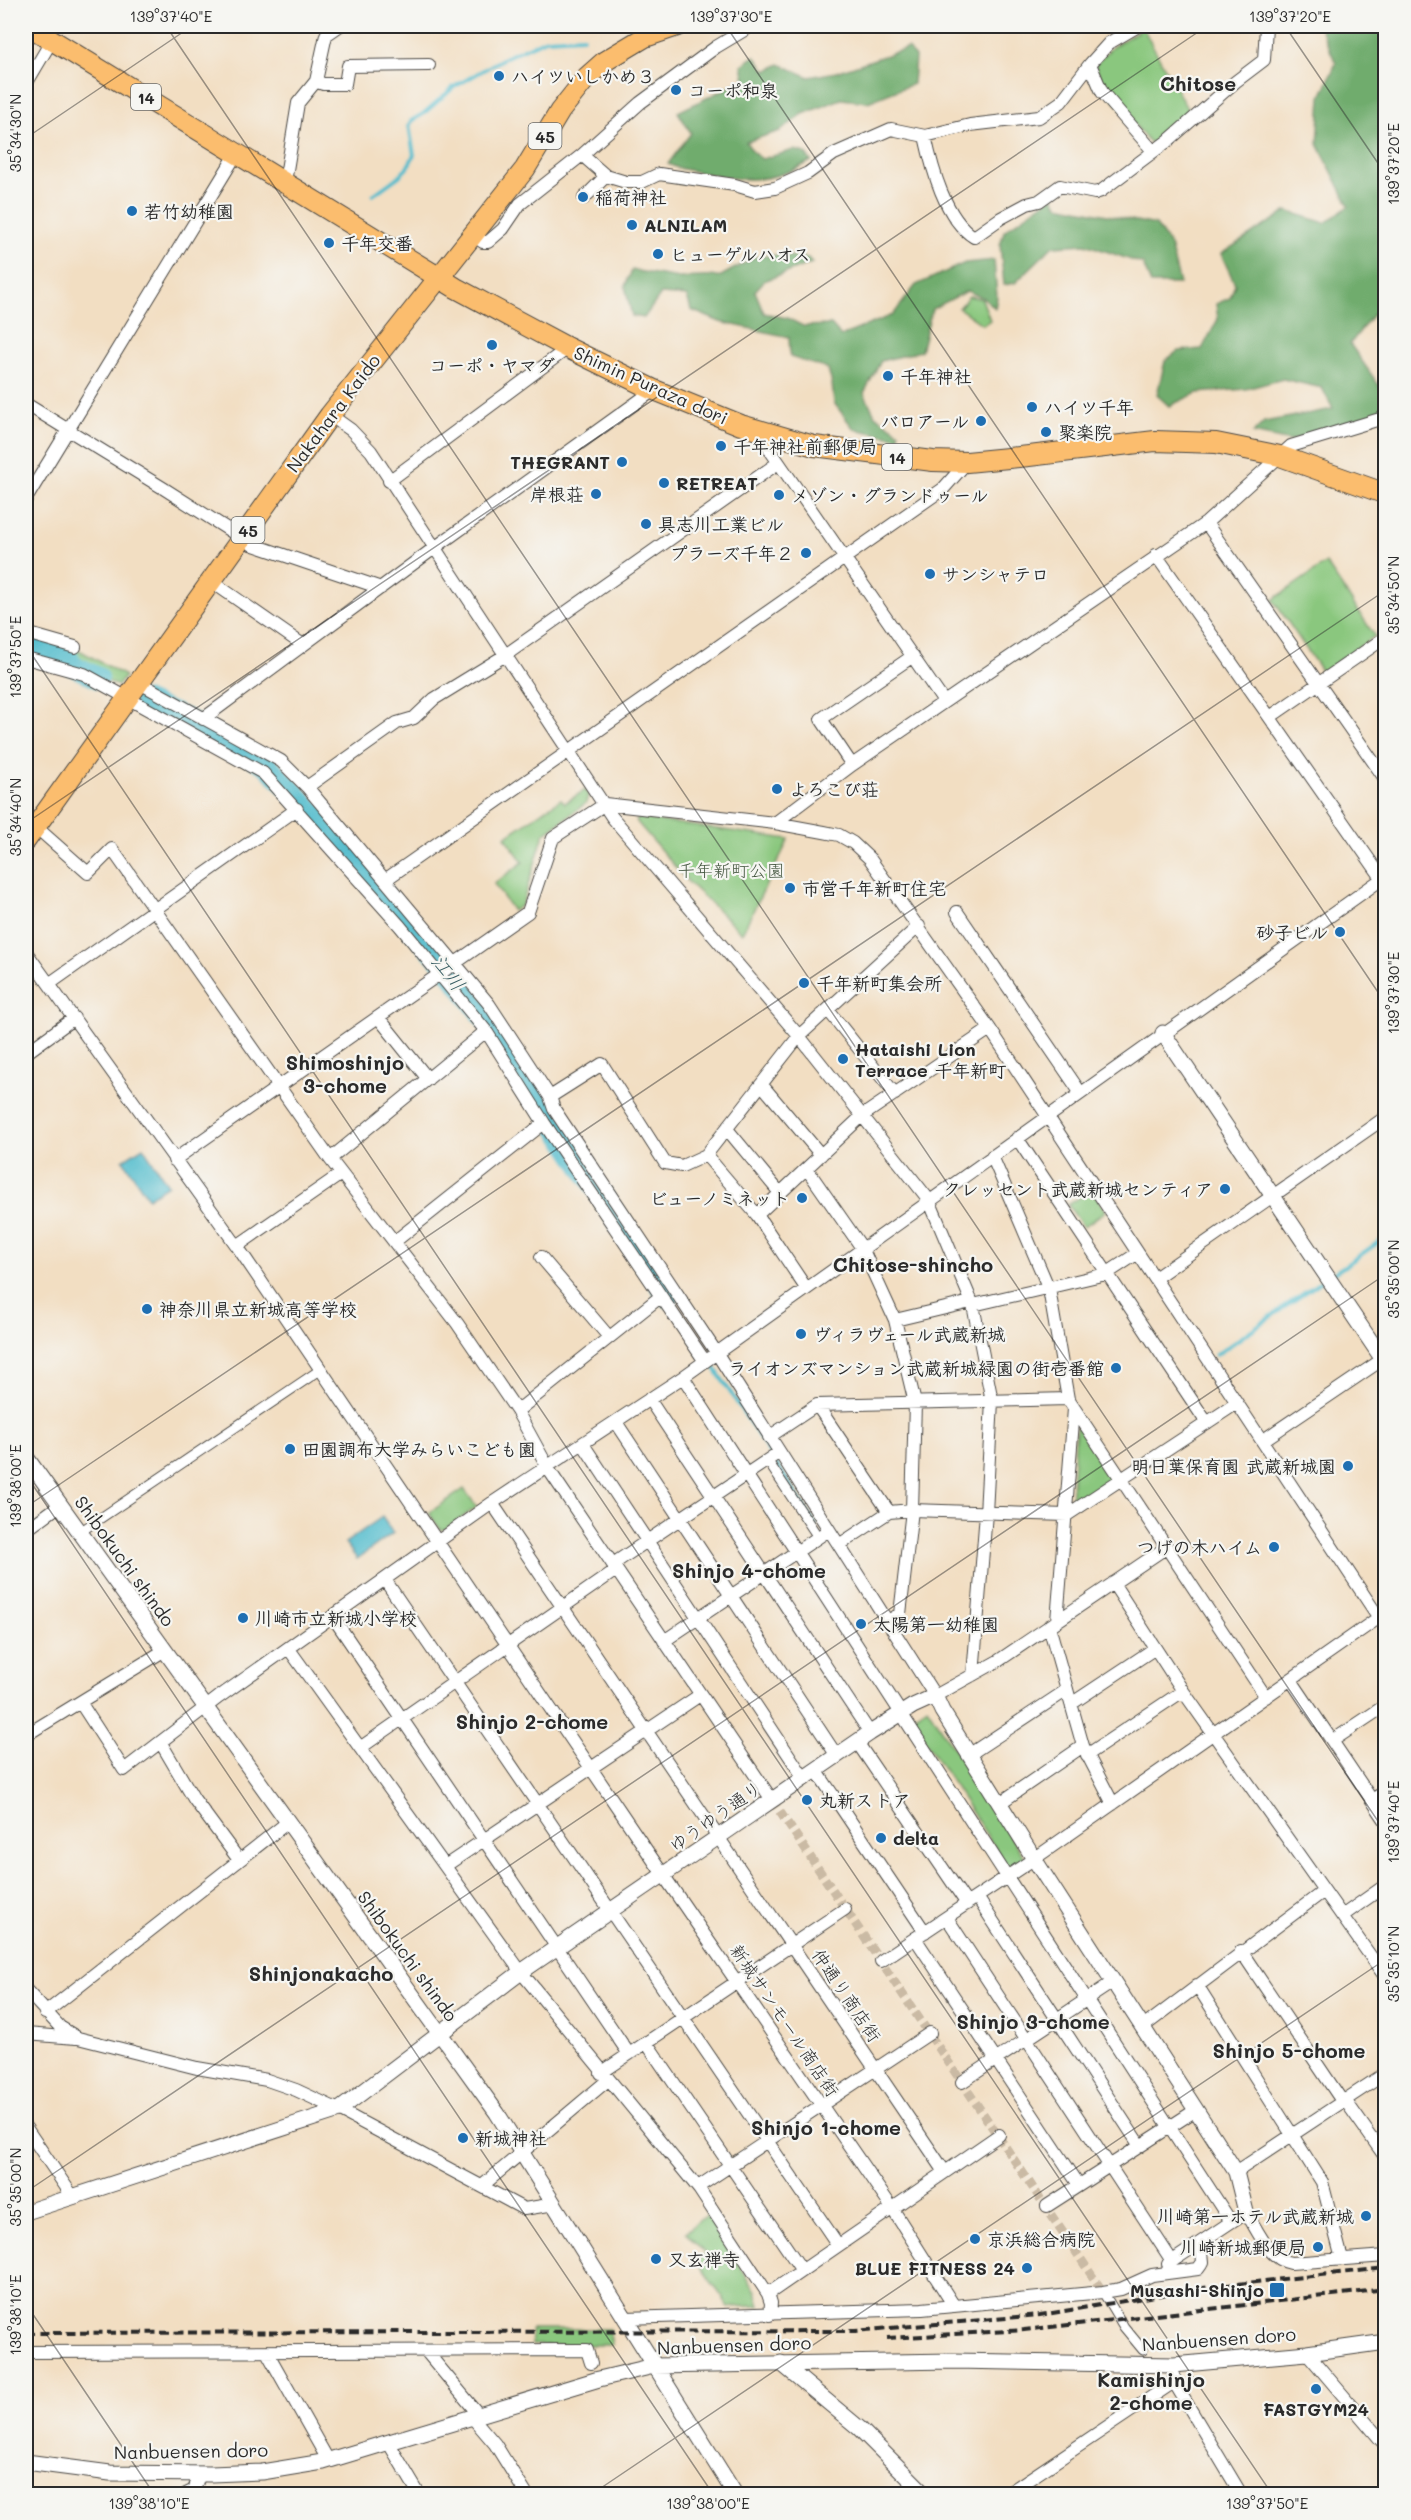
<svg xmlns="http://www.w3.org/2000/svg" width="1411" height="2520" font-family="Mali,'Klee One',sans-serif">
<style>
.green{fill:#8ac77e;stroke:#5a7954;stroke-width:1.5}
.forest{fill:#6fac6d;stroke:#4d6c4c;stroke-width:1.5}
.water{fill:#50bbcc;stroke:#3e737c;stroke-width:1.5}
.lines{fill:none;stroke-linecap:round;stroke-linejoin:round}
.stream{stroke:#50bbcc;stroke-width:4}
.river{stroke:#50bbcc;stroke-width:22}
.pedestrian-tunnel{stroke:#cabaa4;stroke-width:9;stroke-dasharray:9 4.5;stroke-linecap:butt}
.pedestrian-casing{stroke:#494642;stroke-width:11}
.minor-casing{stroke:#494642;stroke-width:14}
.tertiary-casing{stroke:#494642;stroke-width:17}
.primary-casing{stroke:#494642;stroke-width:22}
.pedestrian{stroke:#fff;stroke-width:9}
.minor{stroke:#fff;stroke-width:12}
.tertiary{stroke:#fff;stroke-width:15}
.primary{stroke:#fbbd6e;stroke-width:20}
.rail{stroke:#2b2b2b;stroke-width:4;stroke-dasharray:9 4.5;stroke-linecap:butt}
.ticks{fill:none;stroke:#2b2b2b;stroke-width:1.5;stroke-opacity:0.45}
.poi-dot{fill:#1f6fb2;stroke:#f6f6f2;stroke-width:2}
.labels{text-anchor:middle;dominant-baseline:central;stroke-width:4.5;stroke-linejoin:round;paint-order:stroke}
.shield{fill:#f6f6f2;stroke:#686867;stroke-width:1.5}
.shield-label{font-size:16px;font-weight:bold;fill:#2b2b2b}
.poi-label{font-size:18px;font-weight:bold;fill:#2b2b2b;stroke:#f6f6f2;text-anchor:start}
.street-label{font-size:18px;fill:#2b2b2b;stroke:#f6f6f2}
.park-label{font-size:18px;fill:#485a44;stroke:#f6f6f2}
.neighbourhood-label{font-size:20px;font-weight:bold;fill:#2b2b2b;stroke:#f6f6f2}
.water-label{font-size:20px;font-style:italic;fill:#385d63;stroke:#f6f6f2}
.neatline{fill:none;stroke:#2b2b2b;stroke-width:2}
.ticks-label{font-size:15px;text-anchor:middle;fill:#2b2b2b}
</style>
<rect width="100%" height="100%" fill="#f6f6f2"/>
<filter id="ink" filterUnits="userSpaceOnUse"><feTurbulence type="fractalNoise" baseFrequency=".0167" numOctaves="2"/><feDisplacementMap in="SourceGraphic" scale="12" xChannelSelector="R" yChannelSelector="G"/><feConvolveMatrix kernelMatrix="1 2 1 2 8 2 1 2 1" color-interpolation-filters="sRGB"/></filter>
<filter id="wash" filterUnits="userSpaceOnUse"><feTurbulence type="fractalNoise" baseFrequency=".008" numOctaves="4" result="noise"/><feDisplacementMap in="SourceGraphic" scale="24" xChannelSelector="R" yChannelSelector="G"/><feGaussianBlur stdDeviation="1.35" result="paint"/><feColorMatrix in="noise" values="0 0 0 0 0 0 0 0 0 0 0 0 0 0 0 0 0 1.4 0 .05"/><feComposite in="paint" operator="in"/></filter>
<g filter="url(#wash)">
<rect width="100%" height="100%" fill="#f2dec2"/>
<path class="green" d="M1143 28 1190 114 1155 143 1149 142 1105 89 1095 65 1112 47Z
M969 296 982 299 990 320 983 325 959 308Z
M1326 563 1375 636 1322 672 1273 600Z
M26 636 81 651 125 676 118 686 66 663 26 652Z
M585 790 588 795 586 803 544 834 522 905 513 911 494 884 523 862 505 837 561 799 565 803Z
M638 818 789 839 742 933 689 883 636 821Z
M1092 1189 1106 1211 1083 1227 1068 1205Z
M1081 1427 1114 1477 1113 1483 1076 1506 1071 1503 1076 1428Z
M464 1489 477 1507 444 1530 440 1529 429 1513Z
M927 1707 1025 1859 1009 1869 910 1718Z
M706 2215 756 2291 760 2306 729 2307 697 2261 705 2253 686 2232Z
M531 2329H609L612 2345H532Z"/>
<path class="forest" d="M1319 26H1385V299L1350 344 1385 394V408L1372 416 1290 441 1253 433 1264 422 1333 409 1322 388 1283 379 1246 389 1197 393 1169 406 1157 395 1165 361 1178 351 1202 349 1218 319 1216 304 1230 298 1235 284 1221 254 1287 211 1325 223 1349 206 1318 144 1321 97 1336 63Z
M908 48 915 57 913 84 868 102 841 99 803 114 780 131 746 142 753 152 762 159 794 150 805 153 811 161C760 190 731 178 678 168L668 164 691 133 678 112 745 79 742 65 755 56 766 71 780 64 809 77 836 72Z
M1053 196 1058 205 1156 225 1170 245 1180 284H1151L1143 264 1085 244 1053 246 1015 283 1004 285 1000 245 1004 231Z
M778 255 808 258 812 263 764 281 755 291 764 313 787 318 803 326 831 325 841 336 893 315 916 285 965 263 994 260 997 297 995 308 984 298 967 291 932 309 921 351 881 361 864 393 875 415 899 432V438L854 429 834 403 832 384 828 369 790 357 789 337 720 322 691 310 687 296 661 294 644 318 632 316 625 286 632 270 679 278 721 276 755 257Z"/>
<path class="water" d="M143 1147 168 1185 148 1198 123 1160Z
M382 1517 393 1533 357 1559 345 1543Z"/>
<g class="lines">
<path class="stream" d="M373 195 398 177 407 168 414 155 409 125 411 121 423 114 454 87 506 57 546 39 583 37
M1330 1276 1386 1237
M1216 1355 1323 1280
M714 1367 816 1525"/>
<path class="river" d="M26 646 65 656
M67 657 72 665 98 678
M144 701 188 720 267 765 332 832 391 904 446 966 490 1025 668 1297"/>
</g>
</g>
<g filter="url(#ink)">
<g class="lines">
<path class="pedestrian-tunnel" d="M772 1800 1103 2292"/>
<g class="pedestrian-casing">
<path id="pedestrian" d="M767 1460 818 1537
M80 1532 320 1370
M1103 2292 1124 2327 1143 2350"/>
</g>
<g class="minor-casing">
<path id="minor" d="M447 26H456
M1090 64 1102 92 1153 151
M316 81 323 84H345L348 66 429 65
M26 84 52 40
M925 136C932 168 945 219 974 237L1001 218 1027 204 1039 201 1060 186 1095 193 1101 191 1169 140 1235 82 1264 60 1266 26
M582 155 606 176 626 182H642L659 174 735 185 755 191 775 188 808 173 834 154 891 129 925 136 970 125 1039 117 1061 102 1090 64 1109 43 1138 26
M285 182 298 103 316 81 326 35 339 26
M584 198 606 176
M473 235 483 242H488L503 229 520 204 582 155 640 103 716 47 751 26
M26 404 163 488 251 544 381 588
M330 415 351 430 371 451 612 817 799 1036 929 1200 973 1305 992 1401 986 1513 973 1675
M774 435 770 450 944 702
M389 481 568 348
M26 499 237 153
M1206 523 1386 780
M1156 555 1382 878
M211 581 303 645
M26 633 75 647
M26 658 84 674 263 773 400 926 486 1031 544 1123 704 1360
M138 682 281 761 307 787 489 1004 550 1097 554 1109 716 1352 935 1696 998 1661 1167 1547
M1270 717 1386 637
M203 719 433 549 654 390
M852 765 821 719 913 656
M307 787 397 723 414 718 434 699 504 656 778 463
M775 823 852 765 1206 523 1291 446 1380 419 1386 415
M36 827 88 873 112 849 330 1159 457 1323 517 1411 551 1473 772 1800
M385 880 943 489 967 462
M957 912 1080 1092
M26 952 237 1246 664 1876 892 2208 954 2306
M49 984 297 809
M828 1010 895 1094
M378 1017 428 1079
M26 1053 74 1018
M762 1085 821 1155
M550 1097 602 1064 665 1163 682 1166 706 1155 799 1036 919 926
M727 1129 780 1193
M1017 1138 1207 1423
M706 1155 757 1215 806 1288
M992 1156 1049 1289 1068 1399 1266 1697
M330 1159 486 1031
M174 1160 528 912 553 838 605 804 775 823 824 832 839 835 853 843 870 859 990 1029 1379 1618
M807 1169 862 1248 895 1320 915 1403 912 1510 900 1614 888 1621
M757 1215 862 1116 990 1029
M394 1242 544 1123
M237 1246 341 1174
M541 1257 609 1337
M1155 1278 1386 1117
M973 1305 1106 1274 1138 1253
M895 1320 971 1302
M683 1377 1231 2222
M649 1399 870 1733
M817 1405 889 1512
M517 1411 660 1297
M616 1422 837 1756
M769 1437 817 1405 1068 1399
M1262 1441 1386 1357
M583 1444 804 1778
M492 1503 945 2172
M26 1530 60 1505
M839 1545 889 1512 912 1510 1067 1515 1237 1403
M613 1564 778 1453
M385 1580 838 2245
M1113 1583 1183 1691 1386 1978
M333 1617 629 2054
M1057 1621 1074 1409
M1049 1626 1083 1746 1113 1804
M664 1641 829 1530
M289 1649 521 1972 699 2189 768 2294 771 2303 770 2315
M1291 1680 1386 1821
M80 1702 124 1770 219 1697 492 1503 683 1377 1386 876
M1071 1704 1154 1649
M26 1735 165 1650
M1332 1741 1386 1705
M857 1742 967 1904
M161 1743 194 1799 239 1860
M360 1748 616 1570
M970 1754 1067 1690
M1087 1755 1183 1691
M816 1770 925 1932
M1372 1800 1386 1791
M1000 1803 1083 1746
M445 1866 700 1695
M977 1897 1140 2146
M1342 1916 1386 1885
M947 1918 1172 2261
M915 1938 1079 2185
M1241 1951 1342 2101
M881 1961 1044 1852 1384 1614
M1197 1985 1322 2182 1342 2259
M26 1990 60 2027 78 2038 197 2068 267 2080 296 2090 339 2110 524 2209 555 2204
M45 2013 288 1822
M1143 2027 1324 1891
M26 2034 76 2038
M646 2042 801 2269
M601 2073 845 1909
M962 2082 1113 1982
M1345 2100 1386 2158
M26 2128 73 2197
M1236 2172 1386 2073
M482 2186 608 2080
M698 2187 930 2033
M1047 2206 1196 2110
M1168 2264 1246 2212C1257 2229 1269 2260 1291 2263L1386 2256
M768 2294 999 2135
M625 2318 922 2309 1103 2292 1121 2289 1152 2275 1198 2269 1203 2262 1201 2242
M426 2351 479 2415
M26 2352 587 2350 591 2363
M267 2352 328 2460
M1307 2353 1386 2446
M1174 2375V2382L1241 2494
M472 2417 495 2444 526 2494
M388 2442 419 2494
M186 2494 194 2490 200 2474
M1007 2494 1174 2382"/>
</g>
<g class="tertiary-casing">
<path id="tertiary" d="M1163 1033 1386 1364
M26 1457 497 2113 735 2494
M26 2212 339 2110 521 1972 870 1733 913 1706 935 1696 942 1711 1038 1865 1236 2172 1246 2212
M781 2363 859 2428 925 2494
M26 2462 110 2473 211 2474 262 2472 323 2462 599 2379 654 2366 953 2361 1174 2365 1307 2353 1386 2342"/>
</g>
<g class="primary-casing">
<path id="primary" d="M29 26 456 288 568 348 652 389 741 425 814 446 933 461 967 462 1029 456 1155 441 1216 443 1280 456 1386 494
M26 840 330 415 525 169 560 111 587 77 605 61 645 37 677 26"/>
</g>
<use href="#pedestrian" class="pedestrian"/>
<use href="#minor" class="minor"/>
<use href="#tertiary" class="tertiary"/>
<use href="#primary" class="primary"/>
<path class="rail" d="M26 2333 855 2331 1040 2315 1209 2287 1386 2268
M887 2338 1024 2330 1386 2289"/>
</g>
</g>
<path class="ticks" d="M166 26 1386 1833M726 26 1386 1004M1285 26 1386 175M26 138 192 26M26 646 1272 2494M26 823 1207 26M26 1475 713 2494M26 1507 1386 590M26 2192 1386 1274M26 2304 154 2494M592 2494 1386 1959"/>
<g class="poi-dot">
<circle cx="499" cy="76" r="6"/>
<circle cx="676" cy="90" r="6"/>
<circle cx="583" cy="197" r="6"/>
<circle cx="132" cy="211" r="6"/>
<circle cx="632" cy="225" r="6"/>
<circle cx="329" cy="243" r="6"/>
<circle cx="658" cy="254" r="6"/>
<circle cx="492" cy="345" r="6"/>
<circle cx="888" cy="376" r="6"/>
<circle cx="1032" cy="407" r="6"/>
<circle cx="981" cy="421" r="6"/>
<circle cx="1046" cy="432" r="6"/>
<circle cx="721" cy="446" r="6"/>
<circle cx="622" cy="462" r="6"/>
<circle cx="664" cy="483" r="6"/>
<circle cx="596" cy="494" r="6"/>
<circle cx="779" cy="495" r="6"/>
<circle cx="646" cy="524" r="6"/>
<circle cx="806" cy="553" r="6"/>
<circle cx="930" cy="574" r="6"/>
<circle cx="777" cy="789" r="6"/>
<circle cx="790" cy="888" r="6"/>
<circle cx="1340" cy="932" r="6"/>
<circle cx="804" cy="983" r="6"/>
<circle cx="843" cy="1059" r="6"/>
<circle cx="1225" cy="1189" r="6"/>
<circle cx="802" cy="1198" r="6"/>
<circle cx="147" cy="1309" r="6"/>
<circle cx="801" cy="1334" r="6"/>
<circle cx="1116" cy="1368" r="6"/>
<circle cx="290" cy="1449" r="6"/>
<circle cx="1348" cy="1466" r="6"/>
<circle cx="1274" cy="1547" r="6"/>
<circle cx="243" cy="1618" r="6"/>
<circle cx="861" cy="1624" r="6"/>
<circle cx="807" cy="1800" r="6"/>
<circle cx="881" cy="1838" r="6"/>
<circle cx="463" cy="2138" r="6"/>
<circle cx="1366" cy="2216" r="6"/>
<circle cx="975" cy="2239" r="6"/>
<circle cx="1318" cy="2247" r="6"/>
<circle cx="656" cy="2259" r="6"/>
<circle cx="1027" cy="2268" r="6"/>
<rect x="1269" y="2282" width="16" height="16" rx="3"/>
<circle cx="1316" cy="2389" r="6"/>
</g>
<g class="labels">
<g class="shield">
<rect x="131" y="84" width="30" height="26" rx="4.5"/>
<rect x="528.5" y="123" width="33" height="26" rx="4.5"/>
<rect x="882" y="444" width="30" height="26" rx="4.5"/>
<rect x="231.5" y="517" width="33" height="26" rx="4.5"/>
</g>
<g class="shield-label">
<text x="146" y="97">14</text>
<text x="545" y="136">45</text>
<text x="897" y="457">14</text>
<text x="248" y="530">45</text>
</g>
<g class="poi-label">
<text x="511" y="76">ハイツいしかめ３</text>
<text x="688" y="90">コーポ和泉</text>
<text x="595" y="197">稲荷神社</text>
<text x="144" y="211">若竹幼稚園</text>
<text x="644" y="225">ALNILAM</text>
<text x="341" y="243">千年交番</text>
<text x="670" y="254">ヒューゲルハオス</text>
<text x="492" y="365" text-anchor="middle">コーポ・ヤマダ</text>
<text x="900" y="376">千年神社</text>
<text x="1044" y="407">ハイツ千年</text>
<text x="969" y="421" text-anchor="end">バロアール</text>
<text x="1058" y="432">聚楽院</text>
<text x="733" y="446">千年神社前郵便局</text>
<text x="610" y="462" text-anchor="end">THEGRANT</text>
<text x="676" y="483">RETREAT</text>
<text x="584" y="494" text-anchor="end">岸根荘</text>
<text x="791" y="495">メゾン・グランドゥール</text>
<text x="658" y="524">具志川工業ビル</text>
<text x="794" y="553" text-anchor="end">プラーズ千年２</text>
<text x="942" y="574">サンシャテロ</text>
<text x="789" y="789">よろこび荘</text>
<text x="802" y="888">市営千年新町住宅</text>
<text x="1328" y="932" text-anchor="end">砂子ビル</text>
<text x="816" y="983">千年新町集会所</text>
<text x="855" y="1049">Hataishi Lion<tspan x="855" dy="21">Terrace 千年新町</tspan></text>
<text x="1213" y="1189" text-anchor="end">クレッセント武蔵新城センティア</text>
<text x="790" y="1198" text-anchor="end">ビューノミネット</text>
<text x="159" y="1309">神奈川県立新城高等学校</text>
<text x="813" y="1334">ヴィラヴェール武蔵新城</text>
<text x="1104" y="1368" text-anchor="end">ライオンズマンション武蔵新城緑園の街壱番館</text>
<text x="302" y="1449">田園調布大学みらいこども園</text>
<text x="1336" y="1466" text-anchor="end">明日葉保育園 武蔵新城園</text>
<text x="1262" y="1547" text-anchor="end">つげの木ハイム</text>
<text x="255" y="1618">川崎市立新城小学校</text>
<text x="873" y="1624">太陽第一幼稚園</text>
<text x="819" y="1800">丸新ストア</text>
<text x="893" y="1838">delta</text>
<text x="475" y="2138">新城神社</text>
<text x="1354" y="2216" text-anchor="end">川崎第一ホテル武蔵新城</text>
<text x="987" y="2239">京浜総合病院</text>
<text x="1306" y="2247" text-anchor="end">川崎新城郵便局</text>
<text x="668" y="2259">又玄禅寺</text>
<text x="1015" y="2268" text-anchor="end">BLUE FITNESS 24</text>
<text x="1264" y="2290" text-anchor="end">Musashi-Shinjo</text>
<text x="1316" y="2409" text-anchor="middle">FASTGYM24</text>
</g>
<g class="street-label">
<text transform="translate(651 385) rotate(24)">Shimin Puraza dori</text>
<text transform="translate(333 413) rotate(-53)">Nakahara Kaido</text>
<text transform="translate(125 1561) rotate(54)">Shibokuchi shindo</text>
<text transform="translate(715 1816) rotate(-35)">ゆうゆう通り</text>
<text transform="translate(408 1956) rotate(54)">Shibokuchi shindo</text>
<text transform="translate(847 1995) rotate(56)">仲通り商店街</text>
<text transform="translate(785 2020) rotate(56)">新城サンモール商店街</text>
<text transform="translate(1219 2339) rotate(-4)">Nanbuensen doro</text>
<text transform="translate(734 2345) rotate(-2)">Nanbuensen doro</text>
<text transform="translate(191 2451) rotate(-1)">Nanbuensen doro</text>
</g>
<g class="park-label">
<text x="731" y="870">千年新町公園</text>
</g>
<g class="neighbourhood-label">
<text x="1198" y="83">Chitose</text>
<text x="345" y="1062">Shimoshinjo<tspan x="345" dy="23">3-chome</tspan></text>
<text x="913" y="1264">Chitose-shincho</text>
<text x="749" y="1570">Shinjo 4-chome</text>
<text x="532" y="1721">Shinjo 2-chome</text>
<text x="321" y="1973">Shinjonakacho</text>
<text x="1033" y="2021">Shinjo 3-chome</text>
<text x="1289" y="2050">Shinjo 5-chome</text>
<text x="826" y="2127">Shinjo 1-chome</text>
<text x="1151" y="2379">Kamishinjo<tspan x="1151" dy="23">2-chome</tspan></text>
</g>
<g class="water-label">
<text transform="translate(449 972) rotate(52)">江川</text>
</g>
</g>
<rect width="1411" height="2520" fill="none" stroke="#f6f6f2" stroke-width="66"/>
<rect x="33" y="33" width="1345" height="2454" class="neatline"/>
<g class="ticks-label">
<text x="171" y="22">139°37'40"E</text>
<text x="731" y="22">139°37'30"E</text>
<text x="1290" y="22">139°37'20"E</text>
<text transform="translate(16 133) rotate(-90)" y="5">35°34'30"N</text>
<text transform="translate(1394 164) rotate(-90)" y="5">139°37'20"E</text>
<text transform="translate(1394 595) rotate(-90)" y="5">35°34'50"N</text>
<text transform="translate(16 657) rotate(-90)" y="5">139°37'50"E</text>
<text transform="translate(16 817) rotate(-90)" y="5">35°34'40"N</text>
<text transform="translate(1394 993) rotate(-90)" y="5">139°37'30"E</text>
<text transform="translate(1394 1279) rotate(-90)" y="5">35°35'00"N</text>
<text transform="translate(16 1486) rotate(-90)" y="5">139°38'00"E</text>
<text transform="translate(1394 1822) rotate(-90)" y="5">139°37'40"E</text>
<text transform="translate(1394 1964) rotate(-90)" y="5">35°35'10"N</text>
<text transform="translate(16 2187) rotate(-90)" y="5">35°35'00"N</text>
<text transform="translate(16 2315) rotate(-90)" y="5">139°38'10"E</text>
<text x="149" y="2509">139°38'10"E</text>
<text x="708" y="2509">139°38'00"E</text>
<text x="1267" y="2509">139°37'50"E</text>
</g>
</svg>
